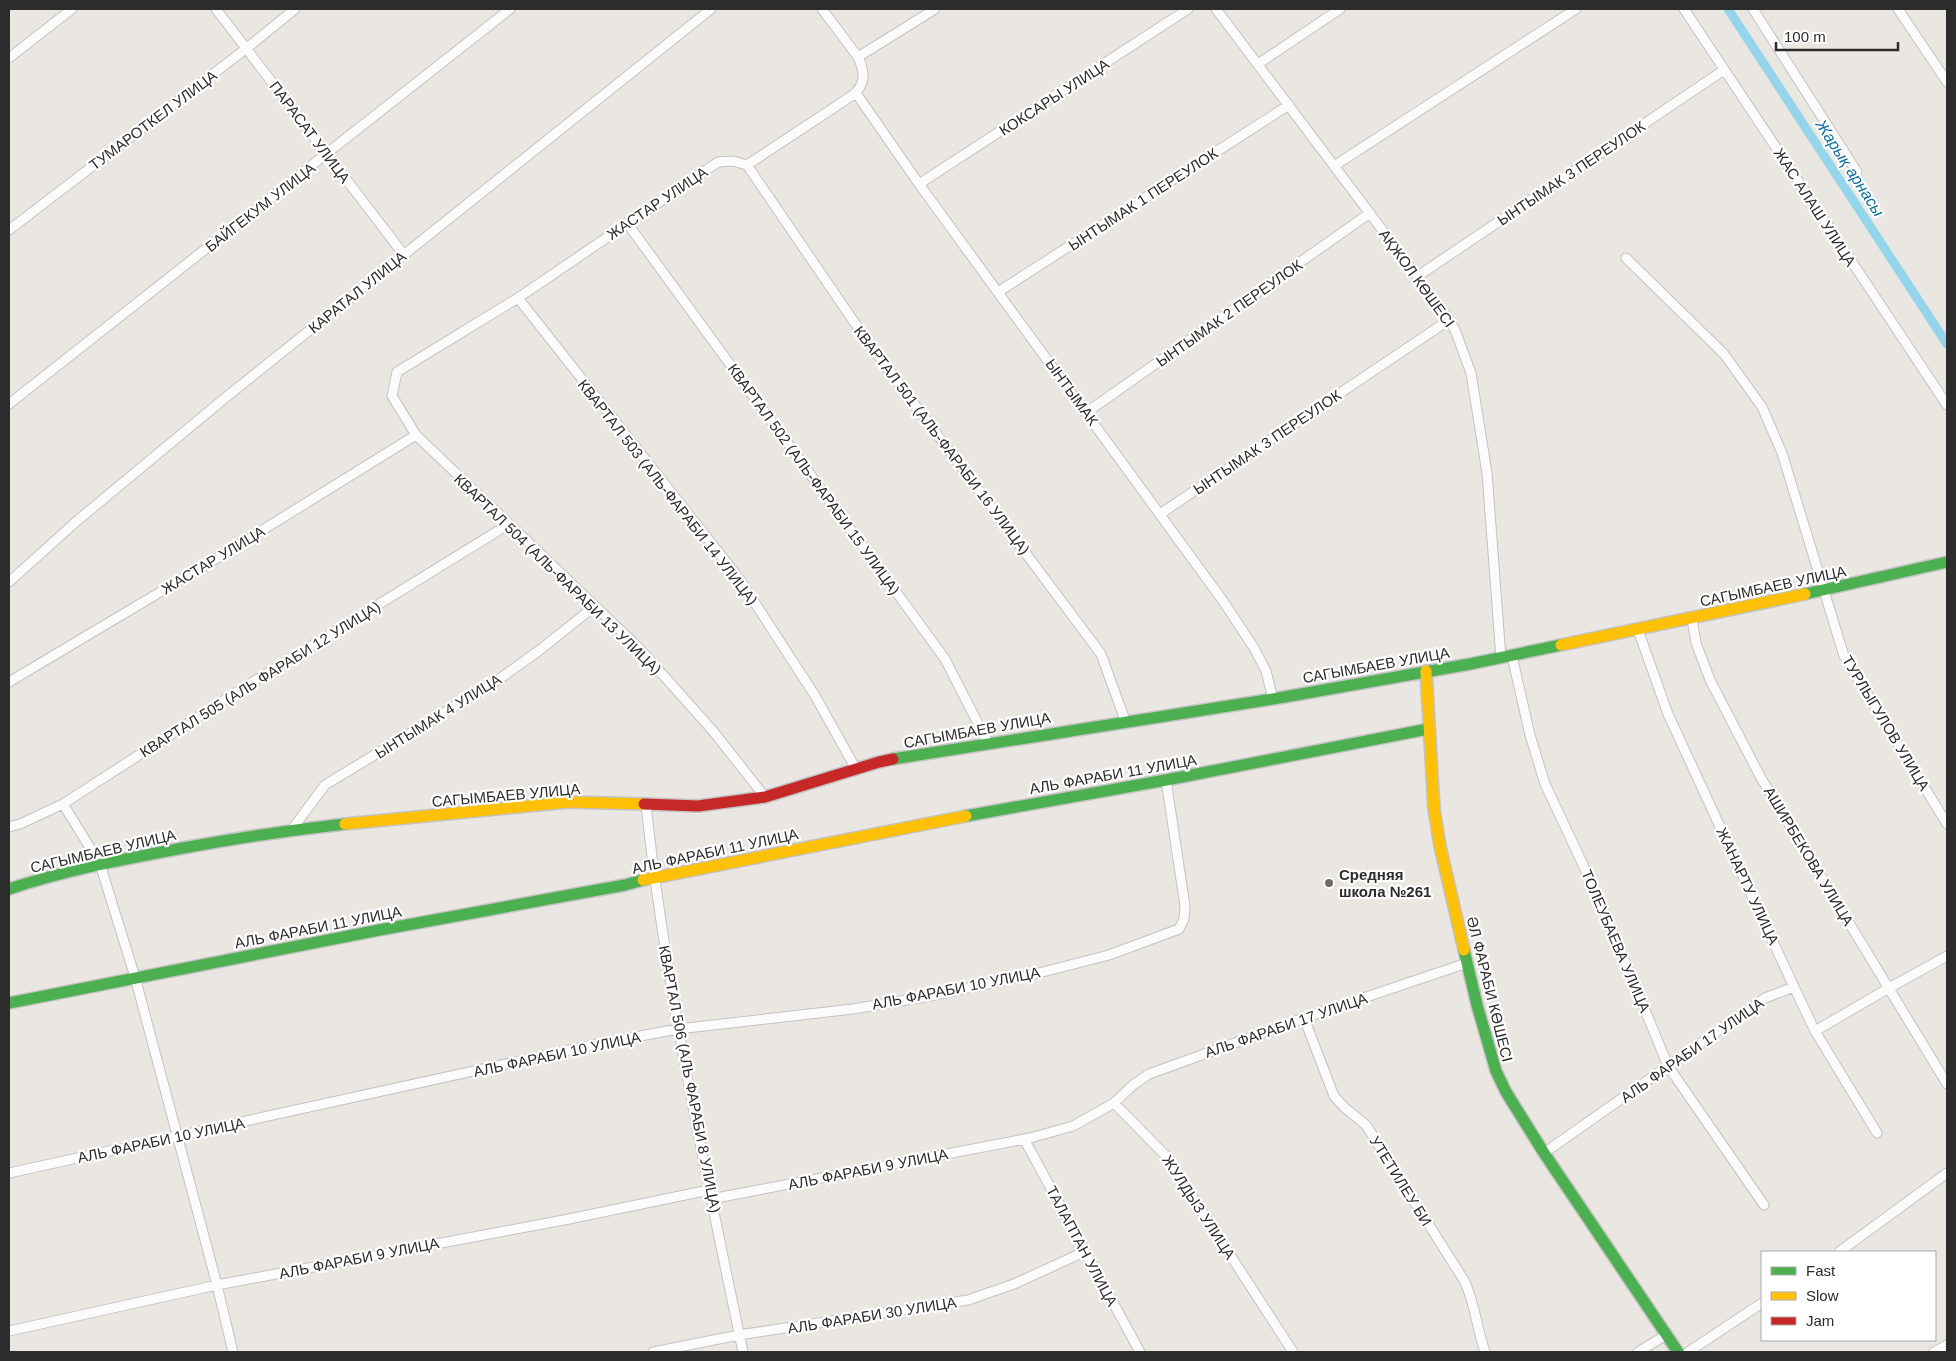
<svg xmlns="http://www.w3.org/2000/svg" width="1956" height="1361" font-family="Arial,sans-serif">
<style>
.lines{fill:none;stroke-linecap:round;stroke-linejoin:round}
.canal{stroke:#95d5ec;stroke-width:9}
.street-casing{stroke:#c4c3c3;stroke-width:11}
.fast-casing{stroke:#c4c3c3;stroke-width:14}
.slow-casing{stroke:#c4c3c3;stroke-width:14}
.jam-casing{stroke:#c4c3c3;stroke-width:14}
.street{stroke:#fcfbfb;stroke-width:9}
.fast{stroke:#4caf50;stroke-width:11}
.slow{stroke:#ffc107;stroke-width:11}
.jam{stroke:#c62828;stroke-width:11}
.poi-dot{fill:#6e6d6c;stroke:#fff;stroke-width:2}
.labels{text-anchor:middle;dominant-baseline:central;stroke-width:4.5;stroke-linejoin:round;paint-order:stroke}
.street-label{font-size:15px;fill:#2c2c2c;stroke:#fff}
.poi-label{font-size:15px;font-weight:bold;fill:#2c2c2c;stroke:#fff;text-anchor:start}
.water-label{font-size:16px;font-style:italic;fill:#0b6da1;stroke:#fff}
</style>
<rect width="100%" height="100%" fill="#eae6e2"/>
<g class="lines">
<path class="canal" d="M1728 9 1947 344"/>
<g class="street-casing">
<path id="street" d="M216 9 404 255
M822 9 858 57
M1216 9 1441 308 1455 330 1471 373 1487 473 1501 658
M1684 9 1947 405
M1753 9 1857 172
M1898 9 1947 82
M9 58 72 9
M1258 64 1340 9
M856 93 919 184 1223 601 1254 648 1266 671 1273 699
M747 165 865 338 1101 654 1125 720
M1334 166 1576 9
M919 184 1188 9
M627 223 945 659 988 743
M9 230 247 48 295 9
M1626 258 1724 354 1762 407 1782 453 1844 656 1947 824
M1418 276 1724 70
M998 292 1289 105
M518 298 738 577 814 694 856 769
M9 404 510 9
M1087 412 1370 213
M1160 514 1449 320
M9 582 78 520 225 398 711 9
M1692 619 1696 643 1710 680 1761 778 1947 1084
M1638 630 1668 714 1794 987 1815 1031 1877 1133
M1512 656 1530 735 1545 784 1601 903 1668 1066 1764 1205
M9 682 219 557 416 435
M765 797 713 731 639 648 416 435 392 396 397 372 518 298 718 162 733 161 747 165 853 95C866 84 865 72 858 57L935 9
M63 804 100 864 135 977 217 1285 233 1352
M646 805C666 989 705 1171 743 1352
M9 827 20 824 63 804 235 693 509 524
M290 832 325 785 498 680 541 649 595 606
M1304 1018 1334 1096 1345 1108 1366 1125 1465 1282C1475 1304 1477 1329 1485 1352
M1815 1031 1889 988 1947 956
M1114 1103 1133 1085 1149 1074 1304 1018 1467 963
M1024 1139 1140 1352
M1544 1153 1765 998 1794 987
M9 1173 592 1045 678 1029 853 1009 930 996 1031 975 1109 955 1179 929 1184 919 1185 906 1166 780
M711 1199 1030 1138 1073 1126 1114 1103 1166 1156 1293 1352
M1839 1252 1947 1173
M9 1331 217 1285 564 1220 709 1190
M653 1352 739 1335 968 1300 1014 1284 1084 1252
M1638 1352 1666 1335
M1688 1352 1762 1303
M1934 1352 1947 1345"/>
</g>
<g class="fast-casing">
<path id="fast" d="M1805 594 1947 562
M893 759 1273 699 1470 664 1561 645
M966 816 1166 780 1428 729
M9 889C66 870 124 859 183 848 237 838 291 830 345 824
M1464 950 1477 1005 1496 1071 1506 1092 1544 1153 1678 1352
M9 1003 374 931 625 885 643 880"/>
</g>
<g class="slow-casing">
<path id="slow" d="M1561 645 1805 594
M1426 671 1434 809 1440 846 1464 950
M345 824 568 802 644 804
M643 880 966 816"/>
</g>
<g class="jam-casing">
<path id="jam" d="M644 804 698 806 765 797 879 762 893 759"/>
</g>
<use href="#street" class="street"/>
<use href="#fast" class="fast"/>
<use href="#slow" class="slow"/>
<use href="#jam" class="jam"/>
</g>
<circle class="poi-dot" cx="1329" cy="883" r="5"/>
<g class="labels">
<g class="street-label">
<text transform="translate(1054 97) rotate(-33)">КОКСАРЫ УЛИЦА</text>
<text transform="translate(153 120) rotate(-37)">ТУМАРОТКЕЛ УЛИЦА</text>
<text transform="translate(310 132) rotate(53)">ПАРАСАТ УЛИЦА</text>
<text transform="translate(1571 173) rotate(-34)">ЫНТЫМАК 3 ПЕРЕУЛОК</text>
<text transform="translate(1143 199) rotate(-33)">ЫНТЫМАК 1 ПЕРЕУЛОК</text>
<text transform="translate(657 203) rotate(-34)">ЖАСТАР УЛИЦА</text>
<text transform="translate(260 207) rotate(-38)">БАЙГЕКУМ УЛИЦА</text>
<text transform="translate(1815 207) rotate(57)">ЖАС АЛАШ УЛИЦА</text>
<text transform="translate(1417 278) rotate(54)">АҚЖОЛ КӨШЕСІ</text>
<text transform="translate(357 292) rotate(-39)">КАРАТАЛ УЛИЦА</text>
<text transform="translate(1229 313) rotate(-35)">ЫНТЫМАК 2 ПЕРЕУЛОК</text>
<text transform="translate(1072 392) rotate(54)">ЫНТЫМАК</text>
<text transform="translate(942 440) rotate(53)">КВАРТАЛ 501 (АЛЬ-ФАРАБИ 16 УЛИЦА)</text>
<text transform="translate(1267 442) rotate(-34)">ЫНТЫМАК 3 ПЕРЕУЛОК</text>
<text transform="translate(814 479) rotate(54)">КВАРТАЛ 502 (АЛЬ-ФАРАБИ 15 УЛИЦА)</text>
<text transform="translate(668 492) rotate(52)">КВАРТАЛ 503 (АЛЬ-ФАРАБИ 14 УЛИЦА)</text>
<text transform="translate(213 560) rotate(-31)">ЖАСТАР УЛИЦА</text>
<text transform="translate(558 574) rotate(44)">КВАРТАЛ 504 (АЛЬ-ФАРАБИ 13 УЛИЦА)</text>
<text transform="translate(1773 586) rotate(-12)">САГЫМБАЕВ УЛИЦА</text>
<text transform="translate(1376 665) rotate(-10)">САГЫМБАЕВ УЛИЦА</text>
<text transform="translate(260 679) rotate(-32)">КВАРТАЛ 505 (АЛЬ ФАРАБИ 12 УЛИЦА)</text>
<text transform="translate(438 716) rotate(-32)">ЫНТЫМАК 4 УЛИЦА</text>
<text transform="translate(1886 723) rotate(59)">ТУРЛЫГУЛОВ УЛИЦА</text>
<text transform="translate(977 730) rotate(-10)">САГЫМБАЕВ УЛИЦА</text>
<text transform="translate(1113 774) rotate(-10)">АЛЬ ФАРАБИ 11 УЛИЦА</text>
<text transform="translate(506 795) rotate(-5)">САГЫМБАЕВ УЛИЦА</text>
<text transform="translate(103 851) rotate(-13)">САГЫМБАЕВ УЛИЦА</text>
<text transform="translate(715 851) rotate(-12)">АЛЬ ФАРАБИ 11 УЛИЦА</text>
<text transform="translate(1809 856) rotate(59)">АШИРБЕКОВА УЛИЦА</text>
<text transform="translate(1748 886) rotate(65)">ЖАНАРТУ УЛИЦА</text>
<text transform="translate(318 927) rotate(-11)">АЛЬ ФАРАБИ 11 УЛИЦА</text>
<text transform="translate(1616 941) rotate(67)">ТОЛЕУБАЕВА УЛИЦА</text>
<text transform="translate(956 988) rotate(-11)">АЛЬ ФАРАБИ 10 УЛИЦА</text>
<text transform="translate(1490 989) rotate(76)">ӘЛ ФАРАБИ КӨШЕСІ</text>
<text transform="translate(1286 1025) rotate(-19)">АЛЬ ФАРАБИ 17 УЛИЦА</text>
<text transform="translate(1692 1050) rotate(-35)">АЛЬ ФАРАБИ 17 УЛИЦА</text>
<text transform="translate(557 1054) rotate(-12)">АЛЬ ФАРАБИ 10 УЛИЦА</text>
<text transform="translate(690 1079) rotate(79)">КВАРТАЛ 506 (АЛЬ ФАРАБИ 8 УЛИЦА)</text>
<text transform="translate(161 1140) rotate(-12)">АЛЬ ФАРАБИ 10 УЛИЦА</text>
<text transform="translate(868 1169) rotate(-11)">АЛЬ ФАРАБИ 9 УЛИЦА</text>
<text transform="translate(1401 1181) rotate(58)">УТЕТИЛЕУ БИ</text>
<text transform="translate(1199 1207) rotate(57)">ЖУЛДЫЗ УЛИЦА</text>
<text transform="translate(1082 1246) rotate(62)">ТАЛАПТАН УЛИЦА</text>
<text transform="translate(359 1258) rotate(-11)">АЛЬ ФАРАБИ 9 УЛИЦА</text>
<text transform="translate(872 1315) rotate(-9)">АЛЬ ФАРАБИ 30 УЛИЦА</text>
</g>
<g class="poi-label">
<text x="1339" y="874">Средняя<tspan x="1339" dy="17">школа №261</tspan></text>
</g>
<g class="water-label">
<text transform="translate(1850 168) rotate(57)">Жарық арнасы</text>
</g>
</g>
<rect width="1956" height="1361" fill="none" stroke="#2c2c2c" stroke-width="20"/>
<rect x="1761" y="1251" width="175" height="90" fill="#ffffff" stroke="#ababab"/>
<rect x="1771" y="1267" width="25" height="8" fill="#4caf50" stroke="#ababab"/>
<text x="1806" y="1276" font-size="15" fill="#2c2c2c">Fast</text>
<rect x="1771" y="1292" width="25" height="8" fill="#ffc107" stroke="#ababab"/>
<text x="1806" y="1301" font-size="15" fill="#2c2c2c">Slow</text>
<rect x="1771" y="1317" width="25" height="8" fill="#c62828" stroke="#ababab"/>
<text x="1806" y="1326" font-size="15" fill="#2c2c2c">Jam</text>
<path d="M1776 42v8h122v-8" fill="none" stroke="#2c2c2c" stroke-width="2.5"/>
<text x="1784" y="42" font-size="15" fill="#2c2c2c" stroke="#ffffff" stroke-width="4" paint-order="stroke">100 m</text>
</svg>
